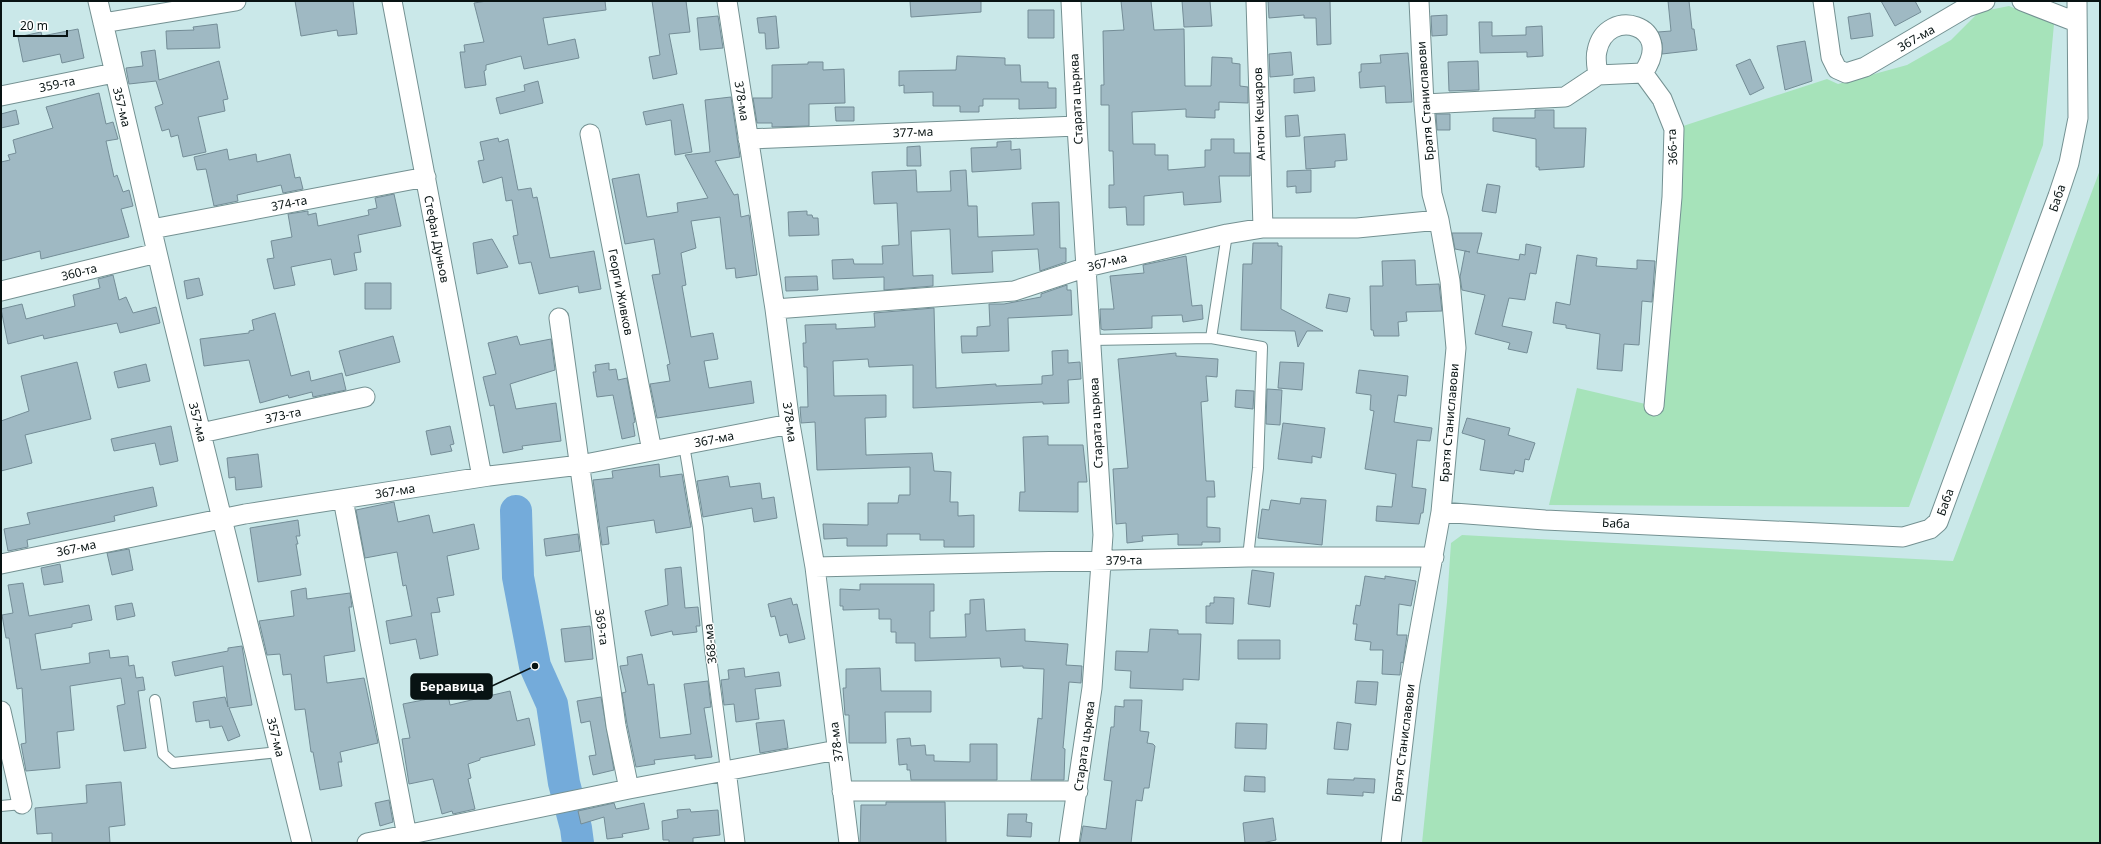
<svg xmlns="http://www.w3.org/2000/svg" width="2101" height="844" font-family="'Noto Sans',sans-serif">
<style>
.green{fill:#a6e3ba}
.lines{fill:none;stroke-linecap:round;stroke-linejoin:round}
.river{stroke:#74abda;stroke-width:32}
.building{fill:#9fb9c3;stroke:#748d97}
.service-casing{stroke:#749192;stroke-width:12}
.minor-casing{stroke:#749192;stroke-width:21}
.service{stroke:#fff;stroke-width:10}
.minor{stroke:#fff;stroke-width:19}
.labels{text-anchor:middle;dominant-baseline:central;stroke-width:3;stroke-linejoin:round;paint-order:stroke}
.street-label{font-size:12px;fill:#081313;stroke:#fff}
.leader{fill:none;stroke:#081313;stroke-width:1.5}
.callout-dot{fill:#081313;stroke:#fff;stroke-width:1.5}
.callout{fill:#081313;stroke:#081313;stroke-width:1.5}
.callout-label{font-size:13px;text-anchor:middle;font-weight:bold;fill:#fff}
</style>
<rect width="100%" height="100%" fill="#cae8e9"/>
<path class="green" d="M2009 6 2054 24 2043 145 1909 507 1549 505 1577 388 1654 406 1674 129 1827 79 1838 84 1907 65 1951 40 1979 12Z
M2100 170V843H1422L1447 602 1451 543 1462 535 1953 561Z"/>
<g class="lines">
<path class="river" d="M516 511 518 577 535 666 552 704 564 783 576 828 578 843"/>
</g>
<path class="building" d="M295 1H353L357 34 338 36 337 30 301 36Z
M487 1H605L606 10 543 18 548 45 575 39 579 58 524 69 521 56 486 65V70L484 71 486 85 465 88 460 52H465L464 45 484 42 474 3Z
M652 1H686L690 32 669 34 677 74 653 79 649 57 660 55Z
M910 1H981V12L911 17Z
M1121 1H1151L1154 30 1184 29 1185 86H1211L1212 57 1232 58V63L1240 64V86L1248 87V103L1219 102V110H1215V118L1186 117V109L1132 112 1133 144H1155V155H1168V170L1205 167V150H1211V139H1234V153H1250V176H1219L1221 202 1184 205 1183 192 1144 196V225H1127L1126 207 1109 208V185H1114L1113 151H1109V105H1101V85H1104L1103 31 1124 30Z
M1182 1H1210L1212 26 1184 27Z
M1268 1H1330L1331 44 1317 45 1316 18H1304V15L1269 18Z
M1668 1H1689L1692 29H1694L1697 50 1662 54V43L1658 32 1671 31Z
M1881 1H1915L1921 12 1895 26Z
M1028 10H1054V38H1028Z
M1870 13 1873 36 1851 39 1848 17Z
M1447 15V35L1432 36 1431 16Z
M718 16 723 48 700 50 697 18Z
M776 16 779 48 766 49 765 33H759L757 18Z
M1479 22H1492V36L1526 35V27L1542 26 1543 56 1527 57V52L1480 53Z
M217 24 220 48 167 49 166 31 194 30 193 27Z
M78 29 84 58 62 63 60 54 23 62 18 37 41 32 42 36Z
M1805 41 1812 81 1785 90 1777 46Z
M155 50 159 80 219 61 228 99 223 100 225 111 198 117 206 152 183 157 178 135 171 137 169 129 162 131 155 107 163 104 156 81 129 84 126 68 143 66 141 52Z
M1291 52 1293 75 1270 77 1269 54Z
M1408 53 1412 102 1386 103 1385 86 1360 88 1359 72H1361V64L1381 63 1380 55Z
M957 56 1005 58V65H1020L1021 82H1048V88H1056V108L1019 109V99H983V106H979V112H960V106H933V92L904 93V85L899 86V71L956 70Z
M1750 59 1764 88 1750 95 1736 65Z
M1478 61 1479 90 1449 91 1448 62Z
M808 62H823V70L844 69 845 103 809 104V126L772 127V123H757L753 98H772V65L808 64Z
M1314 77 1315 91 1294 93V79Z
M538 81 543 103 500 114 496 98 525 91 524 85Z
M99 93 106 124 113 122 118 139 106 141 114 177 117 175 123 192 129 190 133 206 121 209 129 237 41 259 40 251 1 261V162L10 160 8 155 16 153 13 140 53 128 46 107Z
M731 97 740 157 715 161 734 195 738 194 741 217 749 215 757 275 736 278 735 268 726 269 720 217 691 221 696 248 681 253 686 285 682 286 691 337 713 333 718 359 704 361 709 388 751 381 754 403 657 418 650 384 670 381 667 365 670 364 652 275 660 274 654 239 625 244 612 179 639 174 647 217 678 212 677 203 708 198 685 155 710 152 705 100Z
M683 104 692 152 675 155 671 120 646 125 643 112Z
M835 107H854V121H836Z
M16 110 19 124 1 128V114Z
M1535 110H1554V128H1586L1584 167 1539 170V167H1536V139L1493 131V118H1535Z
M1436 114H1450V130H1437Z
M1298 115 1300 136 1286 137 1285 116Z
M1345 134 1347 160 1335 161V167L1306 169 1304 137Z
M498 138 499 142 508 139 518 190 531 188 533 198 537 197 550 258 594 251 601 289 579 293 578 286 539 294 531 262 519 264 513 236 518 235 512 200 506 201 502 177 483 183 478 161 484 160 480 142Z
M1011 141V150L1020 149 1021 169 972 172 971 148 997 147V142Z
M920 146 921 166H907V147Z
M227 149 229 160 256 154 257 162 290 154 295 178 300 177 303 189 283 193 281 185 237 195 238 201 214 206 206 169 197 170 194 157Z
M916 170 917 192 951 191 950 171 966 170 968 206H977L978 237 1034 235 1032 203 1059 202 1060 248H1066V262L1040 271 1038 249 992 251 993 272 952 274 950 229 916 231H911L913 276 933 275V286L884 290V277L833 279 832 260 853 259 854 264H883L882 246 899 245 897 203 874 204 872 172Z
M1311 170V192L1296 193V186L1287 187V171Z
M1487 184 1500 186 1496 213 1482 211Z
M394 194 401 226 358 235 361 252 354 253 357 270 334 275 331 259 291 267 295 285 274 289 267 259 274 258 271 241 292 237 288 214 308 211V215L316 213 318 226 369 215 368 210 377 208 375 198Z
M807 211V215H812L813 218H818L819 235 789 236 788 212Z
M1452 233H1482L1477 253 1519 260 1520 254 1525 255 1526 244 1541 247 1536 274 1530 273 1525 300 1509 298 1502 326 1532 332 1527 353 1508 349 1510 343 1475 334 1485 295 1462 290 1460 277 1465 251 1470 252 1455 249Z
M492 239 508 267 477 274 473 243Z
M1253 243H1278V246H1282L1281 309 1323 331H1307L1298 347 1295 331 1241 330 1243 264H1252Z
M1577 255 1597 258 1596 266 1637 269V260L1655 261 1652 302 1642 301 1639 345 1624 344 1622 371 1597 369 1600 334 1566 328V325L1553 323 1556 302 1570 305Z
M1186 256 1192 306 1202 305 1203 319 1183 322 1182 315 1152 316V328L1104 330 1101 329 1100 309H1114L1110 276 1144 273 1143 265Z
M1415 260 1416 285 1439 284 1442 311 1406 312 1407 321 1398 322 1399 336H1374L1373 330H1371L1370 286H1383L1382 261Z
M113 275 119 300 126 297 133 313 156 307 160 323 120 333 117 323 44 339 43 335 8 344 1 309 22 304 26 319 75 306 73 295 100 288 98 279Z
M817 276 818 290 786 291 785 277Z
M199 278 203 295 187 299 184 281Z
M365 283H391V309H365Z
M1067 285V290H1071L1072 315 1008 318 1009 351 962 353 961 336H977V327L990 326 989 304H1004L1041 297V294Z
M1329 294 1350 298 1347 312 1326 308Z
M934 308 936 388 996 384V386L1042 384V376L1053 375 1052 351 1068 350V363L1080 362 1081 379 1068 380 1069 403 1043 404V402L913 408V365L869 367 868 359 833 361 834 396 886 395V417L865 418 866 455 932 453 934 471 951 472 950 502H958V516L974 515V547H944V540H920V534H887V546H847V538L824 539 823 524 868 525V503H898L899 495H910V467L817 470 815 422 801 423V420L800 407H808L807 367H804L803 343H806L805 325 836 324V329L875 327 874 313Z
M275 313 291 376 309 371 311 381 342 373 346 390 313 397 312 392 289 398 288 395 260 403 249 360 204 366 200 339 249 333V331L254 330 252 320Z
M393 336 400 362 346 376 339 351Z
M517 336 520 345 551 339 555 370 510 384 516 409 556 403 561 441 522 446 523 449 503 453 494 405 490 406 483 377 496 374 488 343Z
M1176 353V356L1218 359 1217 377 1206 376 1208 401 1201 402 1206 481H1214L1215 497H1207V527L1220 528V542H1202V545H1178V534L1142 536 1143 541 1127 543 1126 523 1116 524 1115 503 1113 469 1128 468 1118 359Z
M77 362 91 419 25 435 32 463 1 471V421L29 411 21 376Z
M1280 362 1304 363 1302 390 1278 388Z
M609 363V370L616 369 618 380 627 378 635 422 633 423 635 436 622 439 613 395 597 397 593 372H596L595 365Z
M146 364 150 381 118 388 114 372Z
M1359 370 1408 376 1406 396 1398 395 1394 422 1432 428 1430 441 1417 440 1412 487 1426 489 1423 513H1421L1419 524 1376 521 1377 506 1392 507 1396 474 1365 469 1374 411 1370 410 1371 395 1356 393Z
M1267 389 1282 390 1280 425 1266 424Z
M1236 390 1254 391 1253 409 1235 407Z
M1467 418 1510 428 1508 435 1535 443 1529 460 1525 459 1523 472 1515 470 1514 474 1480 470 1485 440 1462 433Z
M1283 423 1325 428 1321 458 1312 456V463L1278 459Z
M171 426 178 461 160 465 155 443 114 451 111 439Z
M450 426 454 444 450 445 452 451 431 455 426 431Z
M1048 436V445H1083L1087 482H1078V512L1019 511 1020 492H1025L1023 437Z
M258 454 262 487 236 490 235 477 229 478 227 458Z
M659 464 660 477 682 474 691 527 656 533 654 520 607 527 609 544 602 545 593 480 613 478 612 471Z
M728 476 730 487 760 483 762 499 774 497 777 518 754 522 752 508 703 517 697 481Z
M153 487 157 506 114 516 115 521 27 540 28 547 8 551 4 529 30 524 27 513Z
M1301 498 1326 500 1322 545 1258 538 1262 509 1269 510 1271 500 1300 504Z
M394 502 398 522 429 515 433 533 474 524 479 549 447 556 454 595 437 598 440 612 431 613 438 655 420 659 416 639 390 644 386 621 412 616 406 585 403 586 397 552 365 558 356 510Z
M298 520 300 536H296L298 544H296L301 575 258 582 250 528Z
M578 534 580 551 546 556 544 539Z
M129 549 133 570 112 575 107 553Z
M60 564 63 582 44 585 41 568Z
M681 567 685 608 698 607 700 626H696L697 632 673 635 672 631 651 636 645 611 668 605 665 569Z
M1252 570 1274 573 1270 607 1248 604Z
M1365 576 1385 579V576L1416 581 1411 606 1399 604 1397 635H1407L1403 663 1401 662 1400 675 1382 674 1383 650H1370L1371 642 1355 640 1357 624H1353L1356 605 1360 606Z
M23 583 29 616 89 605 92 620 72 624V627L35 634 41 670 90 663 89 653 109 650 110 658 128 656 129 666 134 665 136 678 143 677 145 690 138 691 146 748 124 751 117 706 125 704 121 678 70 686 74 730 57 732 60 768 26 771 21 744 26 743 22 688 17 689 9 638H6L2 615 13 613 8 585Z
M860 584H934V611H930V638L966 637 965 614H970V600L984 599 986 631 1025 629V641L1068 644 1066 665 1082 666 1081 683 1069 682 1063 748 1065 749 1064 780H1031L1038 718 1042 719 1044 669 1023 668V666L1001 667 1000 658 915 661V643H896V632H891V619H879V609L843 610V606H840V589L860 590Z
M306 588 307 599 350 593 352 607H349L355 651 324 656 327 683 364 678 378 743 340 752 342 762H338L342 786 320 790 313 752H311L305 709 295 710 291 674 283 675 280 654 267 655 259 621 294 616 291 591Z
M1214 597 1234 598 1233 624 1206 623V606H1210V603H1214Z
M791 598 793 605 797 604 805 639 789 643 787 634 780 636 775 616 771 617 768 604Z
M132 603 135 616 117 620 115 606Z
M590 626 593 659 565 662 561 629Z
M1150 629 1178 630V634H1201L1199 680 1183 679V690L1130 688 1131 671 1115 670 1116 651 1148 652Z
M1238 640H1280V659H1238Z
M242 646 252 705 229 708 240 736 228 741 222 726 210 728 209 720 196 722 193 702 225 697 228 707 223 666 175 676 172 662 228 651V648Z
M642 654 648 685 654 684 660 738 691 734 684 684 708 681 711 707 704 708 712 757 695 759V755L654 760 655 764 636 767 627 724 622 693 626 692 620 666 628 665 627 657Z
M744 668 745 677 779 672 781 686 755 689 759 719 736 722 734 704 724 705 721 680 729 679 728 670Z
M880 668 881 691H931V712H885L886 743H849V715H845L843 688H846V669Z
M1357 681 1378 682 1376 705 1355 703Z
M510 691 517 721 529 718 535 745 480 758V760L468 764 471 778 468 779 475 809 453 814 452 811 442 814 433 779 409 784 402 739 410 738 403 704 448 695 450 705Z
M601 697 614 770 593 775 589 756 596 755 590 721 581 723 577 701Z
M1124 700H1142L1140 731 1149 732 1147 743 1153 744 1155 746 1149 788H1144L1142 801 1136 800 1131 843H1080L1083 826 1106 829 1112 781 1104 780 1109 741 1111 727H1114L1115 706 1124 707Z
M784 720 788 748 760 753 756 723Z
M1337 722 1351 724 1348 750 1334 749Z
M1236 723 1267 724 1266 749 1235 748Z
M910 738 911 746 925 745 926 755H934V761L970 762V744H997V780H911L910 770H907V764L899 765 897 739Z
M1245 776 1265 777V792L1244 791Z
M1354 778 1375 779 1374 793 1363 792V796L1327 794 1328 779 1354 780Z
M121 782 125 825 109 827 110 843H52V833L37 834 35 808 87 803 86 785Z
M389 800 393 822 380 826 375 803Z
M886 802H945L946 843H860L861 805H886Z
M614 803 616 809 644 803 649 829 622 834 623 837 607 839 604 817 581 824 578 811Z
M690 809 691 812 718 810 720 835 693 838V843H669V840H663L662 821 678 818 677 810Z
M1008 814H1027L1026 822 1032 823 1031 837 1007 836Z
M1273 818 1276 840 1262 843H1245L1243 823Z"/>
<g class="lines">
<g class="service-casing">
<path id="service" d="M1211 338 1227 234
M1091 340 1211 338 1262 347 1258 468 1248 557
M684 445 698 528 710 649 726 770
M155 700 163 754 173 763 279 752
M1 806 22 804"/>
</g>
<g class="minor-casing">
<path id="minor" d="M98 1 171 312 302 843
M392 1 482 477
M727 1 775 309 790 424 815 567 849 843
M1256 1 1263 228
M1823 1 1831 57 1837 69 1846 73 1865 67 1967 7 1985 1
M2022 1 2076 22
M103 23 236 1
M1598 75C1597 68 1595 58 1597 51 1606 5 1677 25 1643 73
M1 96 114 73
M1424 104 1565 97 1598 75 1643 73 1662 99 1674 129 1672 197 1654 406
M590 134 652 451
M748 139 1077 126
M152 229 426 177
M1 291 157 253
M775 309 1014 291 1087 267 1227 234 1263 228H1357L1439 220
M559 318 616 726 629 789
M201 433 365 397
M343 499 407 836
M1441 512 1545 520 1903 537 1930 529 1938 522 2058 196 2069 163 2078 118 2077 1
M1 564 245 514 489 476 580 465 790 424
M815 567 1248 557H1434
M1 711 22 804
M726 770 735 843
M842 791H1078
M367 843 629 789 837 750
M1069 843 1092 688 1103 535 1077 126 1071 1
M1391 843 1410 683 1441 512 1456 348 1450 281 1439 220 1432 194 1424 104 1419 1"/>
</g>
<use href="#service" class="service"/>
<use href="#minor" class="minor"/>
</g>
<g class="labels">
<g class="street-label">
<text transform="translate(1916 38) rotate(-30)">367-ма</text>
<text transform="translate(57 84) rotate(-12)">359-та</text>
<text transform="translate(1076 99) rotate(-93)">Старата църква</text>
<text transform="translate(742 101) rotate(81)">378-ма</text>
<text transform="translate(1425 101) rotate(-94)">Братя Станиславови</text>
<text transform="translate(122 107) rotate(76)">357-ма</text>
<text transform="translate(1259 114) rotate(-92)">Антон Кецкаров</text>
<text transform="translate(913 132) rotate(-2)">377-ма</text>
<text transform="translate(1672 147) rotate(-92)">366-та</text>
<text transform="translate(2057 198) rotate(-71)">Баба</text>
<text transform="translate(289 203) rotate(-11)">374-та</text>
<text transform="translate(437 239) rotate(79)">Стефан Дуньов</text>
<text transform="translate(1107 262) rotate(-14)">367-ма</text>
<text transform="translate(79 272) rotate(-14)">360-та</text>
<text transform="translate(621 292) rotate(79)">Георги Живков</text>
<text transform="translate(283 415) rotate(-12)">373-та</text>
<text transform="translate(198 422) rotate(76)">357-ма</text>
<text transform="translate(790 422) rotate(82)">378-ма</text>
<text transform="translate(1096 423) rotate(-93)">Старата църква</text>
<text transform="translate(1449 423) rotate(-85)">Братя Станиславови</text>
<text transform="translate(714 439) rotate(-11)">367-ма</text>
<text transform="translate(395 491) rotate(-9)">367-ма</text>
<text transform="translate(1945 502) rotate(-70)">Баба</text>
<text transform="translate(1616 523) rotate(3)">Баба</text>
<text transform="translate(76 548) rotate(-12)">367-ма</text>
<text transform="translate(1124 560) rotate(-1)">379-та</text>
<text transform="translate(602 627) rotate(82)">369-та</text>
<text transform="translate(710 644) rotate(-96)">368-ма</text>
<text transform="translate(276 737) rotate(76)">357-ма</text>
<text transform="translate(836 742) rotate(-97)">378-ма</text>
<text transform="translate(1403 743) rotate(-83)">Братя Станиславови</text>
<text transform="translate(1084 746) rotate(-82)">Старата църква</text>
</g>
</g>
<path class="leader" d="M535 666L492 686"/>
<circle class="callout-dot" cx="535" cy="666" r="4"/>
<rect class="callout" x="411" y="674" width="81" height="25" rx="4"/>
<g class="callout-label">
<text x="452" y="691">Беравица</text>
</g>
<rect width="2101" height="844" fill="none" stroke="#081313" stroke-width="4"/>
<path d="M14 30v6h53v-6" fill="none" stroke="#081313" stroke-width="2"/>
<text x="20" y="30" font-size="12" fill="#081313" stroke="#ffffff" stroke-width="3" paint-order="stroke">20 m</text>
</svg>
